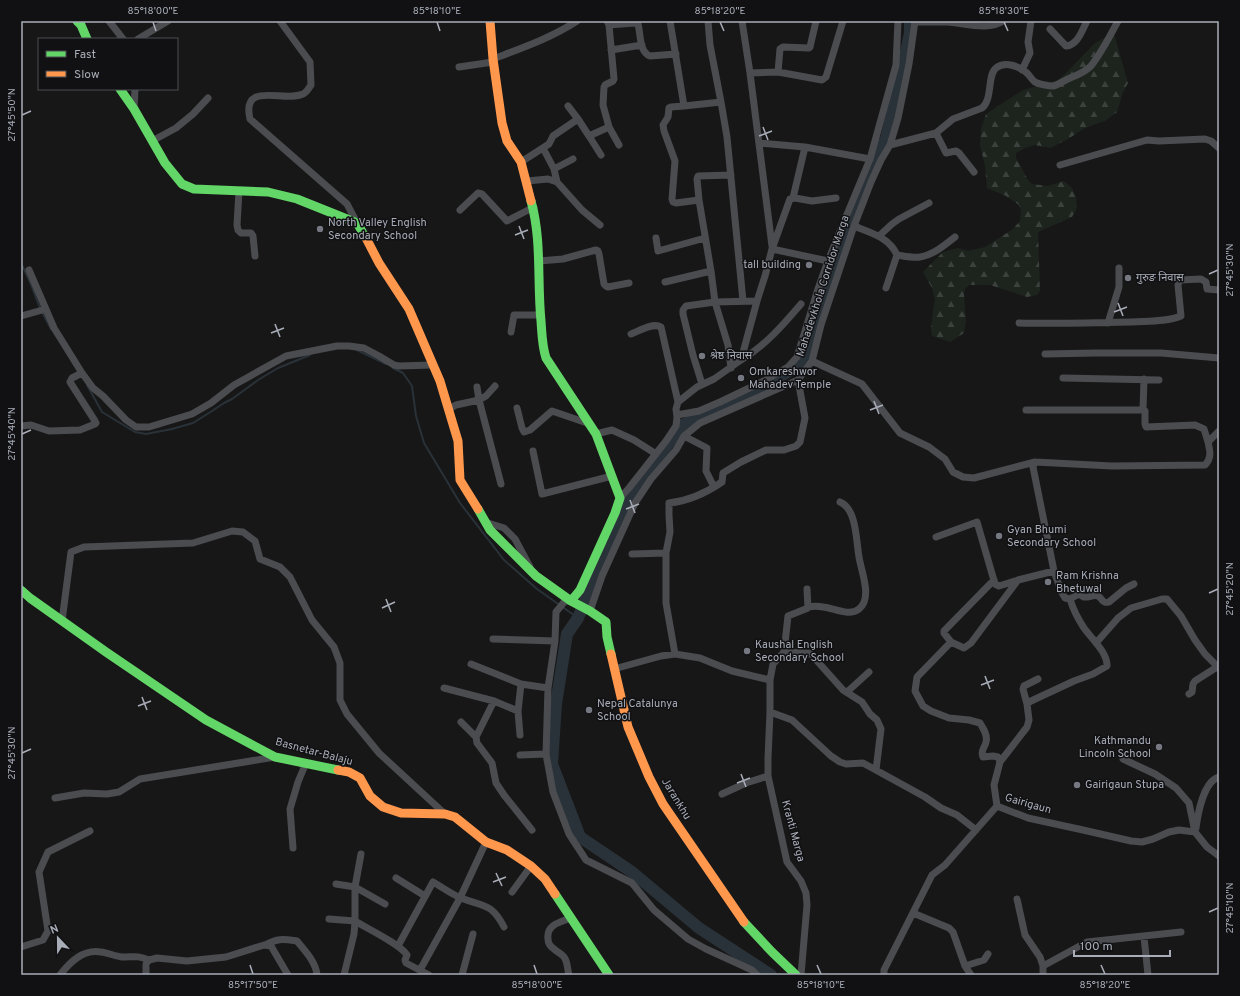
<svg xmlns="http://www.w3.org/2000/svg" width="1240" height="996" font-family="Overpass,'Noto Sans Devanagari',sans-serif">
<style>
.forest{fill:url(#forest-firs)}
.lines{fill:none;stroke-linecap:round;stroke-linejoin:round}
.stream{stroke:#2a3239;stroke-width:2}
.river{stroke:#2a3239;stroke-width:12}
.street{stroke:#4b4c50;stroke-width:7}
.fast{stroke:#63d668;stroke-width:9}
.slow{stroke:#ff974d;stroke-width:9}
.ticks{fill:none;stroke:#a8adb8;stroke-width:1.5}
.poi-dot{fill:#757880;stroke:#111113;stroke-width:1.5}
.labels{text-anchor:middle;dominant-baseline:central;stroke-width:3;stroke-linejoin:round;paint-order:stroke}
.poi-label{font-size:11px;fill:#a8adb8;stroke:#111113;text-anchor:start}
.street-label{font-size:11px;fill:#a8adb8;stroke:#111113}
.neatline{fill:none;stroke:#a8adb8;stroke-width:1.5}
.ticks-label{font-size:10px;text-anchor:middle;fill:#a8adb8}
</style>
<defs>
<pattern id="forest-firs" width="22" height="20" patternUnits="userSpaceOnUse"><rect width="22" height="20" fill="#1d241e"/><path d="M5 1l3.5 6h-7zM16 11l3.5 6h-7z" fill="#3b413d"/></pattern>
</defs>
<rect width="100%" height="100%" fill="#171717"/>
<path class="forest" d="M1110 35 1115 37 1128 83 1123 92 1117 112 1105 121 1085 128 1068 139 1050 148 1035 145 1025 148 1016 153V158L1028 180 1032 184 1048 186 1064 181 1072 188 1076 198 1077 208 1072 217 1038 232 1040 291 1037 295 1027 297 990 285H969L965 289 964 294 966 322 964 333 950 342 932 336 931 329 934 303 935 300 932 288 923 272 943 252 958 248 968 251 985 247 1013 229 1020 221 1021 210 1019 205 1006 196 987 188 985 166 980 145 981 129 986 114 1023 90 1056 81 1065 74 1095 43Z"/>
<g class="lines">
<path class="stream" d="M21 263 30 282 40 308
M42 312 51 329
M357 350 386 364
M393 368 403 373 412 386 416 416 424 443 460 503 504 560 537 589 578 618
M87 385 102 412 135 432 146 434 172 429 193 423 212 411 224 403 232 399 258 380 278 368 310 355"/>
<path class="river" d="M771 975 699 928 632 872 580 837 552 764 556 704 567 634 578 618 628 499 682 425 720 409 760 388 801 364 816 323 821 299 834 260 878 151 886 139 895 102 910 33V21"/>
<path class="street" d="M109 21 123 39
M280 21 310 62 311 85C309 88 306 93 303 94 284 103 241 80 250 119L347 204 357 223
M670 21 684 106 721 102 710 45 708 21
M742 21 750 73 772 246
M915 22C926 22 936 22 947 22 964 23 989 31 1003 21
M609 25 635 23 638 24C641 35 639 52 650 56L676 54
M1050 29 1066 46C1078 45 1082 30 1087 21
M138 39 168 21
M611 50 642 45
M493 59C522 48 551 38 577 21
M459 67 493 62
M1022 70 1030 53 1028 42 1031 21
M778 72 780 49 783 47 809 48 810 47 816 21
M750 73 778 72 822 80 826 77 843 21
M721 102 727 137 743 301
M568 106 578 119
M684 106 671 107 669 108 668 117 663 125 664 131 675 161 672 199 673 202 676 203 699 200 711 271 715 302 757 301 765 276 772 249 790 199 795 198 812 201 836 198
M134 109 135 89
M609 127 619 145
M936 133 946 153 956 151 959 153 974 172
M589 136 601 155
M152 141 176 128 193 114 208 98
M759 143 805 147 870 159
M890 145 936 133 953 119 982 108C993 99 987 75 996 68 1005 61 1019 66 1027 73 1030 76 1032 80 1035 82 1038 84 1049 86 1053 86 1058 85 1065 80 1070 78 1078 75 1085 72 1091 66 1102 52 1110 36 1118 21
M543 148 554 169 557 182
M521 162 549 144 553 136 578 119 589 136 609 127 603 105 604 87 605 85 613 81 614 79 609 25 607 21
M1060 165 1147 140 1159 141 1205 139 1211 141 1219 148
M554 169 573 159
M527 181 548 179 557 182 582 210 600 225
M239 191 237 225 238 230 241 233H251L253 236 255 256
M793 198 805 147
M699 200 697 179 698 176 731 175
M460 210 478 193 482 194 507 221 534 207
M854 226C871 233 889 237 897 255L886 288
M879 236 892 224 899 219 929 203
M656 238 658 251 705 238
M772 249 828 261 843 224 870 159 896 65 898 21
M897 255C904 256 913 258 920 257 933 255 945 245 955 237
M539 261 563 259 596 250 598 251 599 254 604 284 606 286 608 287 629 283
M29 270 54 328 82 373 93 388 103 396 126 420 136 427H149L192 414 211 403 234 385 286 356 337 346H349L364 348 379 356 394 365 399 366 432 365
M665 282 711 271
M21 316 46 309
M1019 323C1057 324 1094 323 1132 322 1148 321 1167 322 1181 316L1178 285 1180 280 1201 279 1206 282 1207 289 1219 290
M1108 323 1119 287V268
M511 332 514 315H541
M631 334C639 331 653 322 661 327L678 402
M1045 354 1096 353H1161L1219 358
M741 360C765 346 783 325 801 304
M812 361 862 384 900 433 929 447 945 459 953 472 963 477 974 478 1035 462
M1063 378 1159 380
M702 384 693 355 683 314V310L686 306 715 302 728 345 731 368
M477 387 479 400 486 396 495 386
M517 408 522 428 524 432 530 430 552 411 590 424
M449 409 456 405 479 400 501 484
M1026 410H1143L1145 411V424L1146 427 1195 425 1204 429 1208 442
M1143 410 1144 379
M677 415 699 411 720 402 764 381 788 367 797 357 818 289 828 261
M21 426 31 425 49 431 80 430 95 424 96 423 95 421 70 382 72 378 82 373
M596 434 612 430 634 440 656 454
M684 436 707 448 706 471 714 487
M533 451 542 494 612 476
M620 498 629 488 666 441 676 426 677 417 676 409 678 402 697 387 714 379 741 360 757 301
M485 522 504 528 515 539 530 567
M936 537 977 522 995 584 999 586 1018 580
M632 554 666 553
M1054 571 1061 591 1065 598 1070 599 1079 594C1080 595 1082 596 1084 597 1089 598 1093 594 1098 596 1103 599 1102 604 1109 602L1126 588 1134 584
M808 607C813 606 818 606 823 607 834 608 849 617 859 609 873 598 861 571 859 557 856 541 857 509 840 502
M590 611 602 576 635 503 651 479 676 450 684 436 700 423 798 380 812 361 821 325 854 226 871 182 881 160 890 145 898 118 909 64 915 21
M62 621 71 552 84 547 193 543 232 531 243 532 255 541 260 559 280 567 290 577 312 620 334 647 340 663V700L347 714 379 753 445 814
M493 639 555 641
M951 642 944 633V631L994 580
M1096 643 1118 618 1131 608 1162 599H1167L1181 616 1195 640 1205 654 1219 668
M784 652 810 653 843 690 862 702 870 714 877 720 881 729 876 770
M675 654 666 603V553L670 532 669 515V503C689 501 706 493 722 482L723 473 741 462 766 450H784L796 446 800 442 805 418 798 380
M471 664 521 684 548 688 555 641 556 612 565 601H571
M614 669 661 656 675 654 700 658 732 671 770 680V712L768 758V776L787 862 801 881 806 893 807 905 801 975
M770 680 773 664 784 652 788 616 808 608 807 589
M444 688 494 701 518 711
M548 688 546 754 553 792 569 834 586 860 632 883 654 910 688 939 706 949 752 970 757 975
M847 692 869 672
M1189 694 1192 692 1193 684 1195 681 1217 667
M494 701 476 737 477 743 492 763 496 783 504 795 532 830
M1027 704 1023 689 1024 686 1038 679
M770 712 792 720 831 756 840 762 846 764 863 763 925 797 941 808 957 815 976 830
M461 722 476 737
M520 735 518 711 521 684
M520 755 546 754
M1123 759 1155 774 1176 788 1189 803 1195 832 1207 847 1219 856
M1000 762 1027 727 1029 720 1027 704 1031 701 1074 681 1093 674 1107 666C1108 653 1091 638 1084 628 1078 619 1073 609 1070 599
M722 794 746 783 768 776
M55 798 84 793 107 794 119 792 140 779 275 757
M997 806 994 785 1000 762 998 757 993 756 983 757C980 750 985 748 986 742 988 735 983 728 980 723L969 720 949 718 931 711 923 706 915 691 917 677 951 642 964 648 971 643 1018 580 1054 571 1033 467 1035 462 1112 466 1205 465C1212 458 1210 451 1208 442L1219 431
M1196 828C1198 813 1204 781 1219 777
M293 848 290 809 298 782 306 763
M361 854 355 887V921C368 929 400 944 407 955L405 960 406 963 429 975
M396 878 425 896
M336 884 355 887 385 904
M512 892 531 866
M1017 899 1025 935 1040 957 1043 966
M913 913 949 928 953 932 965 966 971 975
M329 919 355 921 354 934 344 975
M1144 937 1148 975
M265 945C278 938 283 939 297 941 305 951 316 962 317 975
M398 946 433 882C442 887 451 894 461 898 483 907 491 902 504 927
M21 947 43 940 48 931 39 872 48 852 90 831
M965 966 984 960 988 954
M420 970 460 898 486 842
M60 975C70 962 83 949 101 952 108 953 115 956 122 957 134 957 137 955 149 960
M146 975V964L149 960 157 958 187 961 226 957 264 945 271 946 288 975
M462 975 473 934
M569 975C567 969 568 962 564 957 562 954 557 952 554 949 551 947 548 943 548 939 546 925 560 922 571 918
M884 975V970L932 875 945 865 997 806 1028 818 1083 830 1131 841 1142 842 1153 839 1169 832 1179 830 1195 832
M1043 975V966L1087 942 1181 932"/>
<path class="fast" d="M77 21 81 25 87 39
M120 89 134 109 165 163 182 184 194 189 268 192 297 199 357 223 366 238
M531 201C542 240 537 281 541 321 542 334 542 346 546 358L596 434 620 498 615 513 580 590 571 601
M478 509 490 530 536 576 571 601 590 611 606 622 607 637 611 654
M21 590 30 598 106 652 206 720 275 757 338 770
M555 894 609 975
M744 922 772 952 796 975"/>
<path class="slow" d="M490 21 493 59 502 123 507 141 521 162 531 201
M366 238 379 263 409 309 440 381 458 441 460 480 478 509
M611 654 628 727 649 777 663 804 744 922
M338 770 349 772 360 778 370 796 383 807 401 813 445 814 455 817 486 842 507 850 531 866 545 879 555 894"/>
</g>
<path class="ticks" d="M153 22 156 31M437 22 440 31M720 22 724 31M1004 22 1008 31M22 115 31 111M763 127 768 140M759 136 772 131M519 226 524 239M515 235 528 230M1209 274 1218 270M1118 303 1123 316M1114 312 1127 307M275 324 280 337M271 333 284 328M874 401 879 414M870 410 883 405M22 434 31 430M630 500 635 513M626 509 639 504M1209 593 1218 589M386 599 391 612M382 608 395 602M985 676 990 689M981 685 994 680M142 697 147 710M138 706 151 701M22 753 31 749M741 774 746 787M737 783 750 778M496 873 502 886M493 882 506 877M1209 912 1218 908M250 965 253 974M534 965 537 974M817 965 821 974M1101 965 1105 974"/>
<g class="poi-dot">
<circle cx="320" cy="229" r="4"/>
<circle cx="809" cy="265" r="4"/>
<circle cx="1128" cy="278" r="4"/>
<circle cx="702" cy="356" r="4"/>
<circle cx="741" cy="378" r="4"/>
<circle cx="999" cy="536" r="4"/>
<circle cx="1048" cy="582" r="4"/>
<circle cx="747" cy="651" r="4"/>
<circle cx="589" cy="710" r="4"/>
<circle cx="1159" cy="747" r="4"/>
<circle cx="1077" cy="785" r="4"/>
</g>
<g class="labels">
<g class="poi-label">
<text x="328" y="223">North Valley English<tspan x="328" dy="13">Secondary School</tspan></text>
<text x="801" y="265" text-anchor="end">tall building</text>
<text x="1136" y="278">गुरुङ निवास</text>
<text x="710" y="356">श्रेष्ठ निवास</text>
<text x="749" y="372">Omkareshwor<tspan x="749" dy="13">Mahadev Temple</tspan></text>
<text x="1007" y="530">Gyan Bhumi<tspan x="1007" dy="13">Secondary School</tspan></text>
<text x="1056" y="576">Ram Krishna<tspan x="1056" dy="13">Bhetuwal</tspan></text>
<text x="755" y="645">Kaushal English<tspan x="755" dy="13">Secondary School</tspan></text>
<text x="597" y="704">Nepal Catalunya<tspan x="597" dy="13">School</tspan></text>
<text x="1151" y="741" text-anchor="end">Kathmandu<tspan x="1151" dy="13">Lincoln School</tspan></text>
<text x="1085" y="785">Gairigaun Stupa</text>
</g>
<g class="street-label">
<text transform="translate(823 286) rotate(-72)">Mahadevkhola Corridor Marga</text>
<text transform="translate(314 752) rotate(15)">Basnetar-Balaju</text>
<text transform="translate(676 799) rotate(59)">Jarankhu</text>
<text transform="translate(1028 804) rotate(16)">Gairigaun</text>
<text transform="translate(793 831) rotate(75)">Kranti Marga</text>
</g>
</g>
<rect width="1240" height="996" fill="none" stroke="#111113" stroke-width="44"/>
<rect x="38" y="38" width="140" height="52" fill="#111113" stroke="#4d4f55"/>
<rect x="46" y="51" width="20" height="6" fill="#63d668" stroke="#4d4f55"/>
<text x="74" y="58" font-size="12" fill="#a8adb8">Fast</text>
<rect x="46" y="71" width="20" height="6" fill="#ff974d" stroke="#4d4f55"/>
<text x="74" y="78" font-size="12" fill="#a8adb8">Slow</text>
<g transform="translate(58 938) rotate(338)" stroke="#111113" stroke-width="3" paint-order="stroke">
<path d="M0-3L7 15L0 10L-7 15Z" fill="#a8adb8"/>
<text y="-6" font-size="11" font-weight="bold" text-anchor="middle" fill="#a8adb8">N</text>
</g>
<path d="M1074 950v6h96v-6" fill="none" stroke="#a8adb8" stroke-width="2"/>
<text x="1080" y="950" font-size="12" fill="#a8adb8" stroke="#111113" stroke-width="3" paint-order="stroke">100 m</text>
<rect x="22" y="22" width="1196" height="952" class="neatline"/>
<g class="ticks-label">
<text x="153" y="14">85°18'00"E</text>
<text x="437" y="14">85°18'10"E</text>
<text x="720" y="14">85°18'20"E</text>
<text x="1004" y="14">85°18'30"E</text>
<text transform="translate(11 115) rotate(-90)" y="4">27°45'50"N</text>
<text transform="translate(1229 270) rotate(-90)" y="4">27°45'30"N</text>
<text transform="translate(11 434) rotate(-90)" y="4">27°45'40"N</text>
<text transform="translate(1229 589) rotate(-90)" y="4">27°45'20"N</text>
<text transform="translate(11 753) rotate(-90)" y="4">27°45'30"N</text>
<text transform="translate(1229 908) rotate(-90)" y="4">27°45'10"N</text>
<text x="253" y="988">85°17'50"E</text>
<text x="537" y="988">85°18'00"E</text>
<text x="821" y="988">85°18'10"E</text>
<text x="1105" y="988">85°18'20"E</text>
</g>
</svg>
